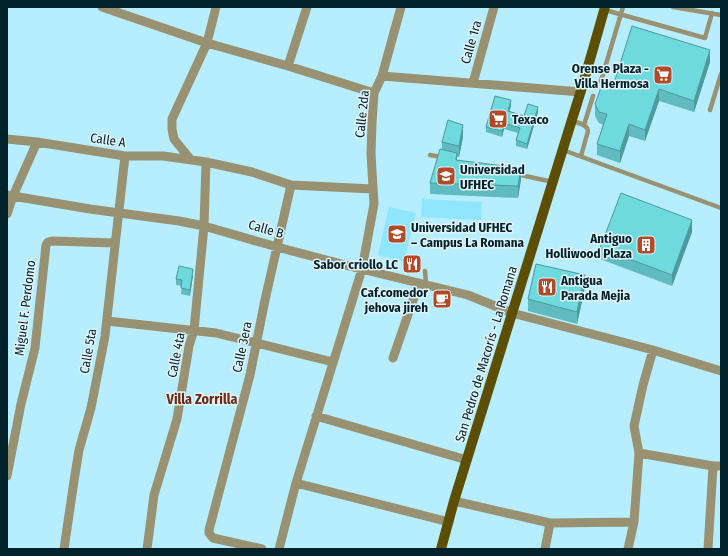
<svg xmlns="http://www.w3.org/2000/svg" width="728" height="556" font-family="'Fira Sans Condensed',sans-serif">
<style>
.built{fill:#90e6ff}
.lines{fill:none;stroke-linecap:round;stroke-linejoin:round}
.lane{stroke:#989272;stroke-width:4.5}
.street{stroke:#989272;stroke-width:9}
.primary{stroke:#5c4f03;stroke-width:10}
.wall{fill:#5fbbbf}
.shaded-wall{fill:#4d999b}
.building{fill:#6edade;stroke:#4d999b}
.labels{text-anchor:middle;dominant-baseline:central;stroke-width:3;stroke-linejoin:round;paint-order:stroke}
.street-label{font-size:13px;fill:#01222b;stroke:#e2f4fa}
.poi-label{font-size:13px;font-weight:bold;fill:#01222b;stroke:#e2f4fa;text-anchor:end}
.neighbourhood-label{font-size:14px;font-weight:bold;fill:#6c2a14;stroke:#e2f4fa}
</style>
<rect width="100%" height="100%" fill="#b6eeff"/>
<path class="built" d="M422 199 482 202 481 220 421 217Z
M389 207 416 213 404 262 378 255Z"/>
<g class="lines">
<path class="lane" d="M673 7 721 15
M605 10 705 38 712 13
M601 81 623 7
M710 110 721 74
M572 121C578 123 587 124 588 131L581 156
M584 125 593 96
M563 150 721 208
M430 155 442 157
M516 174 553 182
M425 271 426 284"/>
<path class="street" d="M102 7 207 43 288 66 374 93
M288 66 307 7
M382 76 581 92
M473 83 494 7
M7 139 37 142 125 156H163L206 162 252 172 291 185 373 189
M191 160 174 139 172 129V119L207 43 216 7
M7 195 90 209 179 221 204 226 277 247 349 266 468 295 512 313 653 350 721 371
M7 214 13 196 37 142
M107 321 216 333 333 362
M393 358 419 283
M316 416 467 460
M639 453 713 466H721
M7 476 21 404 35 348 46 245 48 242 52 241 115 243
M296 483 449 522
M454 501 550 523 634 522
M64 549 74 481 79 450 91 408 105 336 125 156
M147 549 154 495 177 419 189 346 194 330 204 226 206 162
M262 549 213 538 209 533V530L250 375 265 300 291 185
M279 549 296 483 362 269 374 204 371 154 372 123 374 93 382 76 401 7
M545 549 550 523
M628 549 634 522 639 453 634 426 643 385 653 350
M708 549 713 466"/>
<path class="primary" d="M441 549 454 501 583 84 605 7"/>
</g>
<path class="wall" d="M710 62 694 112 659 101 645 141 629 136 620 163 597 155V144L603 125 599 123 595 116V104L613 86Z
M511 106 509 111 524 116 538 112 527 149 516 146V140L518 133 504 129 502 137 486 132V127Z
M463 137 459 157H457V160L521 179 518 198 430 194V183L442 150V142Z
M692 232 672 286 600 259V248Z
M193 275 190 296 181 294 182 286 176 285V279Z
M585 287 577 324 528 311V299Z"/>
<path class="shaded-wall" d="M710 50V62L694 112V101Z
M659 89V101L645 141V130Z
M511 100V106L508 116V111Z
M538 107V112L527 149V144Z
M504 123V129L502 137V131Z
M629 124V136L620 163V151Z
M463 125V137L459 157V146Z
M521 168V179L518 198V186Z
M692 220V232L672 286V275Z
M193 269V275L190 296V290Z
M585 275V287L577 324V312Z"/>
<path class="building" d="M632 26 710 50 694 101 659 89 645 130 629 124 620 151 597 144 607 114 599 112 595 104 603 82 613 86Z
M495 96 511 100 508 111 524 116 528 104 538 107 527 144 516 140 520 128 504 123 502 131 486 127Z
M448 120 463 125 459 146 442 142Z
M440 149 457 153 456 160 521 168 518 186 430 183Z
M621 193 692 220 672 275 600 248Z
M536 264 585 275 577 312 528 299Z
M179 266 193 269 190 290 181 288 182 280 176 279Z"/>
<defs>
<g id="supermarket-square" transform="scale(1)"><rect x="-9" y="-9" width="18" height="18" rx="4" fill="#b24a28" stroke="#e2f4fa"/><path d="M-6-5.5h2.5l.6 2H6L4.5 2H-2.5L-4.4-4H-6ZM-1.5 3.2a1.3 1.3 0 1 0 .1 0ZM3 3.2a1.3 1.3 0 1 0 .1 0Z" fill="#fff"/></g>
<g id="university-square" transform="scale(1)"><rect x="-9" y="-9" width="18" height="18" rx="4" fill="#b24a28" stroke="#e2f4fa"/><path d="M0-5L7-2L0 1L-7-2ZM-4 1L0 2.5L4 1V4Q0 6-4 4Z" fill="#fff"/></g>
<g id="building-square" transform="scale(1)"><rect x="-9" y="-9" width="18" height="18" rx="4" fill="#b24a28" stroke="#e2f4fa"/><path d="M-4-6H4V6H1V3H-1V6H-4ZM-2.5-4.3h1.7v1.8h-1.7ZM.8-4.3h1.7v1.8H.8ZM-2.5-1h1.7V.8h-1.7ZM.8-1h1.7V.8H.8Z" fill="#fff"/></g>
<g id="restaurant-square" transform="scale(1)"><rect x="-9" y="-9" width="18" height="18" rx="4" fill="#b24a28" stroke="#e2f4fa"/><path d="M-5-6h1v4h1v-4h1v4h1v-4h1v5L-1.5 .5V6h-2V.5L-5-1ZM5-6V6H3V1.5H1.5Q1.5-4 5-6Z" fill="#fff"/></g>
<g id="cafe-square" transform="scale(1)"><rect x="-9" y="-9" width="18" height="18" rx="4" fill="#b24a28" stroke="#e2f4fa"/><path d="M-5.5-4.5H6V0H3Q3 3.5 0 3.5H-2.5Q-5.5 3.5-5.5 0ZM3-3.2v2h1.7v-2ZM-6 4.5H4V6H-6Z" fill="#fff"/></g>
</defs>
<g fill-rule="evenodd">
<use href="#supermarket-square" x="663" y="75"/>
<use href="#supermarket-square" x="498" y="119"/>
<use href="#university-square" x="446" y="176"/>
<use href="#university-square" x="397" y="234"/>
<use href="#building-square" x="646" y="245"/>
<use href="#restaurant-square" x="412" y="264"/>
<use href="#restaurant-square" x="547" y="287"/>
<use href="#cafe-square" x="442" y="299"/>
</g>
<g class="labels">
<g class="street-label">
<text transform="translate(471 42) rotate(-74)">Calle 1ra</text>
<text transform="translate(362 114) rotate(-84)">Calle 2da</text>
<text transform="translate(108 140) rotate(8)">Calle A</text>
<text transform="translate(266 229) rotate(16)">Calle B</text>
<text transform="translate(25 308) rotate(-83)">Miguel F. Perdomo</text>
<text transform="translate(242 347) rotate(-78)">Calle 3era</text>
<text transform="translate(88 351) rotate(-80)">Calle 5ta</text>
<text transform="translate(486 354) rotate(-73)">San Pedro de Macorís - La Romana</text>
<text transform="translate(176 355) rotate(-79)">Calle 4ta</text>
</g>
<g class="poi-label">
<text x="649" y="68">Orense Plaza -<tspan x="649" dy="15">Villa Hermosa</tspan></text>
<text x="512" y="119" text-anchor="start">Texaco</text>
<text x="460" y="169" text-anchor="start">Universidad<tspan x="460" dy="15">UFHEC</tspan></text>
<text x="411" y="227" text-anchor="start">Universidad UFHEC<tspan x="411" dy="15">– Campus La Romana</tspan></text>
<text x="632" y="238">Antiguo<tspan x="632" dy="15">Holliwood Plaza</tspan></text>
<text x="398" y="264">Sabor criollo LC</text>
<text x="561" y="280" text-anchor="start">Antigua<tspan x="561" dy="15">Parada Mejia</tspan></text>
<text x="428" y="292">Caf.comedor<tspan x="428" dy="15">jehova jireh</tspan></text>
</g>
<g class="neighbourhood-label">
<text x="202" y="399">Villa Zorrilla</text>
</g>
</g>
<rect width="728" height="556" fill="none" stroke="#01222b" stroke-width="16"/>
</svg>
